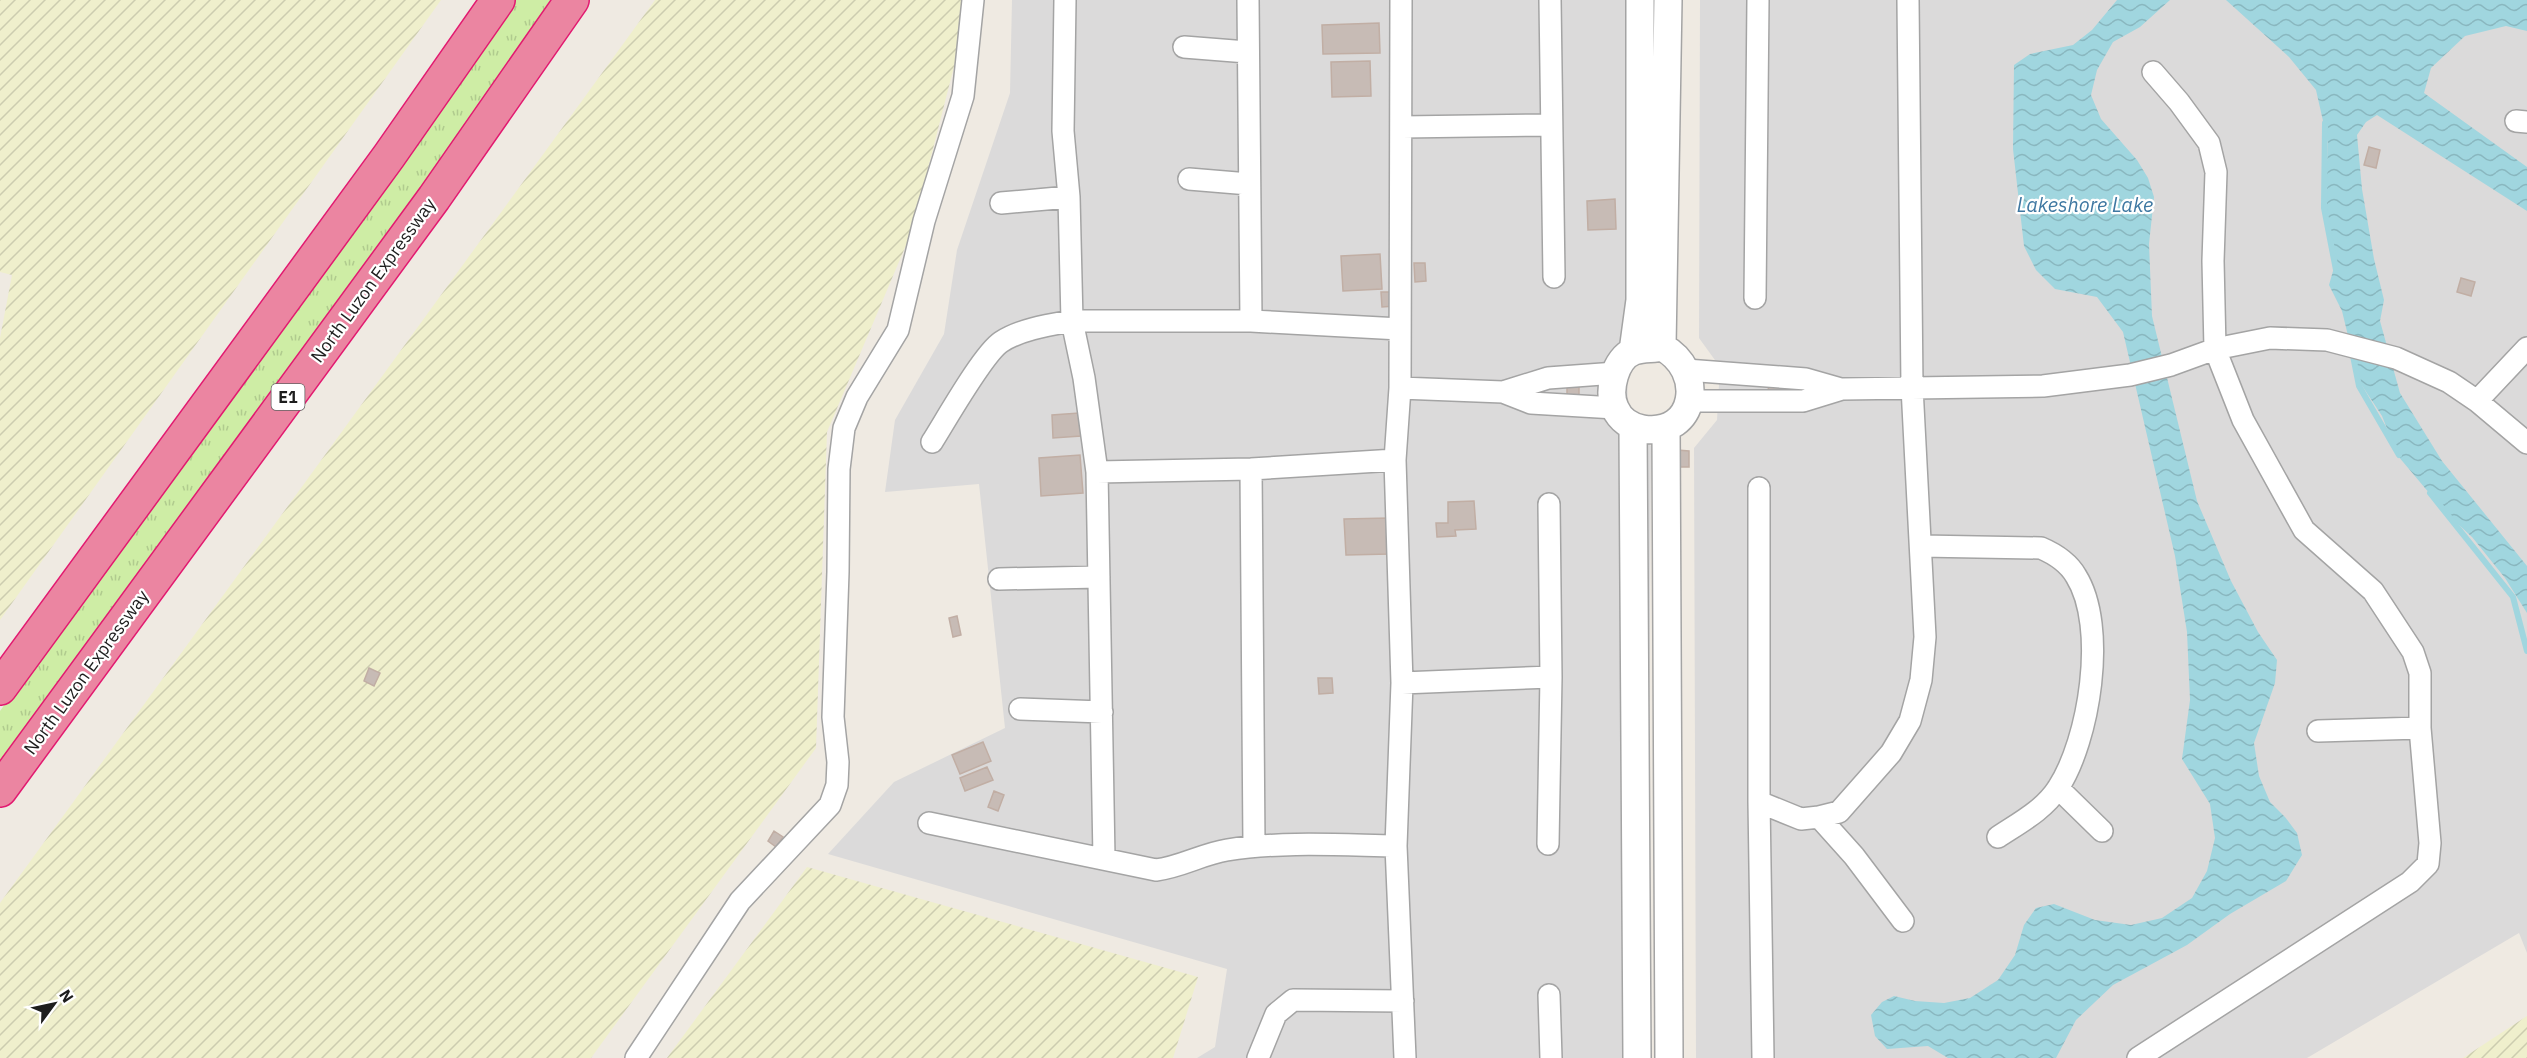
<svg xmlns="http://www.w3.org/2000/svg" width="2527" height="1058" font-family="'IBM Plex Sans',sans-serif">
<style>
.residential{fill:#dbdada}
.farmland{fill:url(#farmland-furrows)}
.grass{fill:url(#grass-tufts)}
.water{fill:url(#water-waves)}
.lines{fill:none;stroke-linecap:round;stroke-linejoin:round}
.stream{stroke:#a0d6df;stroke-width:6}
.building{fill:#c7bbb5;stroke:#c1aea4;stroke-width:1.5}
.minor-casing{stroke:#a4a4a4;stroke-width:24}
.tertiary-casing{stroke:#a4a4a4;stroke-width:30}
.motorway-casing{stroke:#e21a70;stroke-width:36}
.minor{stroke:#fff;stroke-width:21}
.tertiary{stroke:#fff;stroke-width:27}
.motorway{stroke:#eb85a1;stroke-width:33}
.labels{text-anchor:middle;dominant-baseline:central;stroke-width:4.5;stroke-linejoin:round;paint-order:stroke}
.shield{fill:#fff;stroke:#616161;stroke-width:1.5}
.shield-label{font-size:16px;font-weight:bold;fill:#1d1d1d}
.street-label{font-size:18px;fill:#1d1d1d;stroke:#fff}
.water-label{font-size:20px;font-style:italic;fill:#3f78a2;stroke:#fff}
</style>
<defs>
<pattern id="farmland-furrows" width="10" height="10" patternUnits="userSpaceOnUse" patternTransform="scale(1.5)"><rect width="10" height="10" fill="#efefcc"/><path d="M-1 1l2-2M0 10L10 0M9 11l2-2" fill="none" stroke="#ccccaf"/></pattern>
<pattern id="grass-tufts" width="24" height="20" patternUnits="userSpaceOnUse" patternTransform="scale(1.5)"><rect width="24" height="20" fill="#ceeda5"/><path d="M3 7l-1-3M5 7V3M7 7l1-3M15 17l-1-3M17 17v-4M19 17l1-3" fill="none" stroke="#b0cb8e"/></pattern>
<pattern id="water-waves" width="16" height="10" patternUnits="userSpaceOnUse" patternTransform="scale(1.5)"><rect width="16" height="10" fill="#a0d6df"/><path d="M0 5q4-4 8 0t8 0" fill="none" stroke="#89b7bf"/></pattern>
</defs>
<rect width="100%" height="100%" fill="#efeae2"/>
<path class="residential" d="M1012 0H1646L1627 362 1628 418 1651 446 1647 1058H1197L1215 1047 1227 969 828 854 894 782 1005 728 979 484 885 492 895 420 944 334 957 250 1010 93Z
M1700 0H2527V953L2519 933 2307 1058H1696L1694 448 1717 420 1720 367 1699 338Z"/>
<path class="farmland" d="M0 0H441L0 620V338L12 275 0 272Z
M655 0H971L912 231 827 432 816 748 591 1058H0V903Z
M807 867 1198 977 1173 1058H667Z
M2527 1016V1058H2463Z"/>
<path class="grass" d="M509 0H557L0 777V711Z"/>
<path class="water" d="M2117 0H2170L2140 27 2113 42 2097 70 2091 95 2101 119 2137 160 2148 178 2154 197 2149 244 2152 316 2197 501 2231 581 2258 632 2277 660 2275 683 2254 743 2259 776 2270 802 2285 817 2297 833 2302 855 2286 881 2230 914 2187 945 2113 985 2076 1020 2056 1058H1948L1928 1046 1887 1049 1875 1036 1871 1015 1882 1002 1894 996 1915 1001 1944 1003 1970 998 1998 980 2015 955 2024 925 2036 908 2054 904 2095 920 2131 925 2162 918 2192 898 2207 871 2215 838 2210 804 2182 759 2190 700 2187 632 2175 556 2123 332 2097 297 2055 289 2036 270 2024 246 2013 149 2014 65 2030 54 2073 45 2092 30Z
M2226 0H2527V31L2506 26 2465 36 2431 68 2424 93 2527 167V211L2377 115 2366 122 2357 135 2362 189 2374 259 2384 300 2380 321 2400 393 2442 461 2527 566V613L2505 578 2472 537 2446 513 2398 456 2382 416 2359 381 2342 311 2329 285 2335 264 2325 200 2328 143 2316 90 2289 57Z"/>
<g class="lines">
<path class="stream" d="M2325 123 2324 208 2336 270
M2352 351 2359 386 2399 455
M2430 493 2513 597 2527 651"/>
</g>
<path class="building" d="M1379 23 1380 53 1323 54 1322 25Z
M1370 61 1371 96 1332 97 1331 62Z
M2369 147 2380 150 2376 168 2364 165Z
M1615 199 1616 229 1588 230 1587 201Z
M1380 254 1382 289 1343 291 1341 256Z
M1414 263H1425L1426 281 1415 282Z
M2461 278 2475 282 2471 296 2457 292Z
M1381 292H1394L1395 306 1382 307Z
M1769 381 1782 382 1781 394 1768 393Z
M1567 386H1579V399H1567Z
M1079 413 1081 436 1053 438 1052 415Z
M1677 450 1689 451V467H1677Z
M1080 455 1083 493 1041 496 1039 458Z
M1474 501 1476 529 1455 530 1456 536 1437 537 1436 523H1448V502Z
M1389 518 1390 554 1346 555 1344 519Z
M957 616 961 635 953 637 949 618Z
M369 668 380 673 374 686 364 681Z
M1318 678H1332L1333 693 1319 694Z
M983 742 991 761 960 774 952 755Z
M987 767 993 780 965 791 960 778Z
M994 791 1004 795 998 811 988 807Z
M774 831 783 837 776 847 768 841Z"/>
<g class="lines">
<g class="minor-casing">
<path id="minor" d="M1065 0 1063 131 1069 197 1072 321 1084 378 1097 472 1104 858
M1248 0 1251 321
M1401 0 1400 388 1395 460 1402 683 1396 846 1405 1058
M1550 0 1554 277
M1184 47 1247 52
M2516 121 2527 122
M1402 127 1551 125
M1189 179 1249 184
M1001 203 1069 197
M1755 298 1758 0
M1686 370 1806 379 1841 389
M1400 388 1503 392 1531 403 1615 408
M1503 392 1548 378 1616 373
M1690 401H1803L1842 389 2043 386 2130 375 2171 365 2215 349 2270 338 2327 340 2396 358 2449 382 2477 401 2527 443
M2477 401 2527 348
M932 442C946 420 983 354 1001 342 1021 329 1049 325 1072 321H1251L1400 329
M1251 469 1254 846
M1097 472 1251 469 1395 460
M1759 488V802L1763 1058
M1921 546 2041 548C2055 554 2068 562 2076 576 2108 627 2089 741 2058 788 2044 810 2019 823 1998 837
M999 579 1099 577
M1402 683 1551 677
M1020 709 1102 712
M2318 731 2420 728
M2058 788 2102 831
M1759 802 1801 819 1819 817 1854 856 1903 921
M1819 817 1839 812 1891 753 1910 721 1921 680 1925 637 1912 387 1908 0
M929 823 1156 870C1181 867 1202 854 1227 850 1283 841 1340 845 1396 846
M1548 844 1551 677 1549 504
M1549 995 1551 1058
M636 1058 740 901 830 805 837 785 838 762 833 717 838 572 839 469 844 428 857 397 898 330 924 221 963 96 973 0
M1258 1058 1276 1014 1293 1000 1403 1001
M2138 1058 2410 882 2428 864 2430 843 2420 728V673L2413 652 2373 591 2304 530 2243 420 2215 349 2213 261 2216 172 2209 143 2179 102 2153 72"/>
</g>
<g class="tertiary-casing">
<path id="tertiary" d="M1662 347 1668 0
M1662 347C1706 370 1697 437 1643 429 1631 427 1620 420 1615 408 1607 391 1615 358 1634 351 1642 348 1653 349 1662 347Z
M1633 351 1640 300V0
M1633 428 1637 1058
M1666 428 1669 1058"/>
</g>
<g class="motorway-casing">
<path id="motorway" d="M0 688 389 156 498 0
M0 790 434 198 572 0"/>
</g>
<use href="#minor" class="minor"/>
<use href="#tertiary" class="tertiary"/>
<use href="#motorway" class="motorway"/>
</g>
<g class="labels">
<rect class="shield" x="271.5" y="384" width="33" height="26" rx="4.5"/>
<g class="shield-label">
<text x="288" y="397">E1</text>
</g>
<g class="street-label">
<text transform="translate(373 280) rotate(-54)">North Luzon Expressway</text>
<text transform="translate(86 672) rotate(-54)">North Luzon Expressway</text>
</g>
<g class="water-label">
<text x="2085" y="204">Lakeshore Lake</text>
</g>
</g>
<g transform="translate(54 1004) rotate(57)" stroke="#ffffff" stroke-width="4.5" paint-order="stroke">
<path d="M0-4.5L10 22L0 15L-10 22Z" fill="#1d1d1d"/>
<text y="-9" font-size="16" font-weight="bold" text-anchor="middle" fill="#1d1d1d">N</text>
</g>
</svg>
